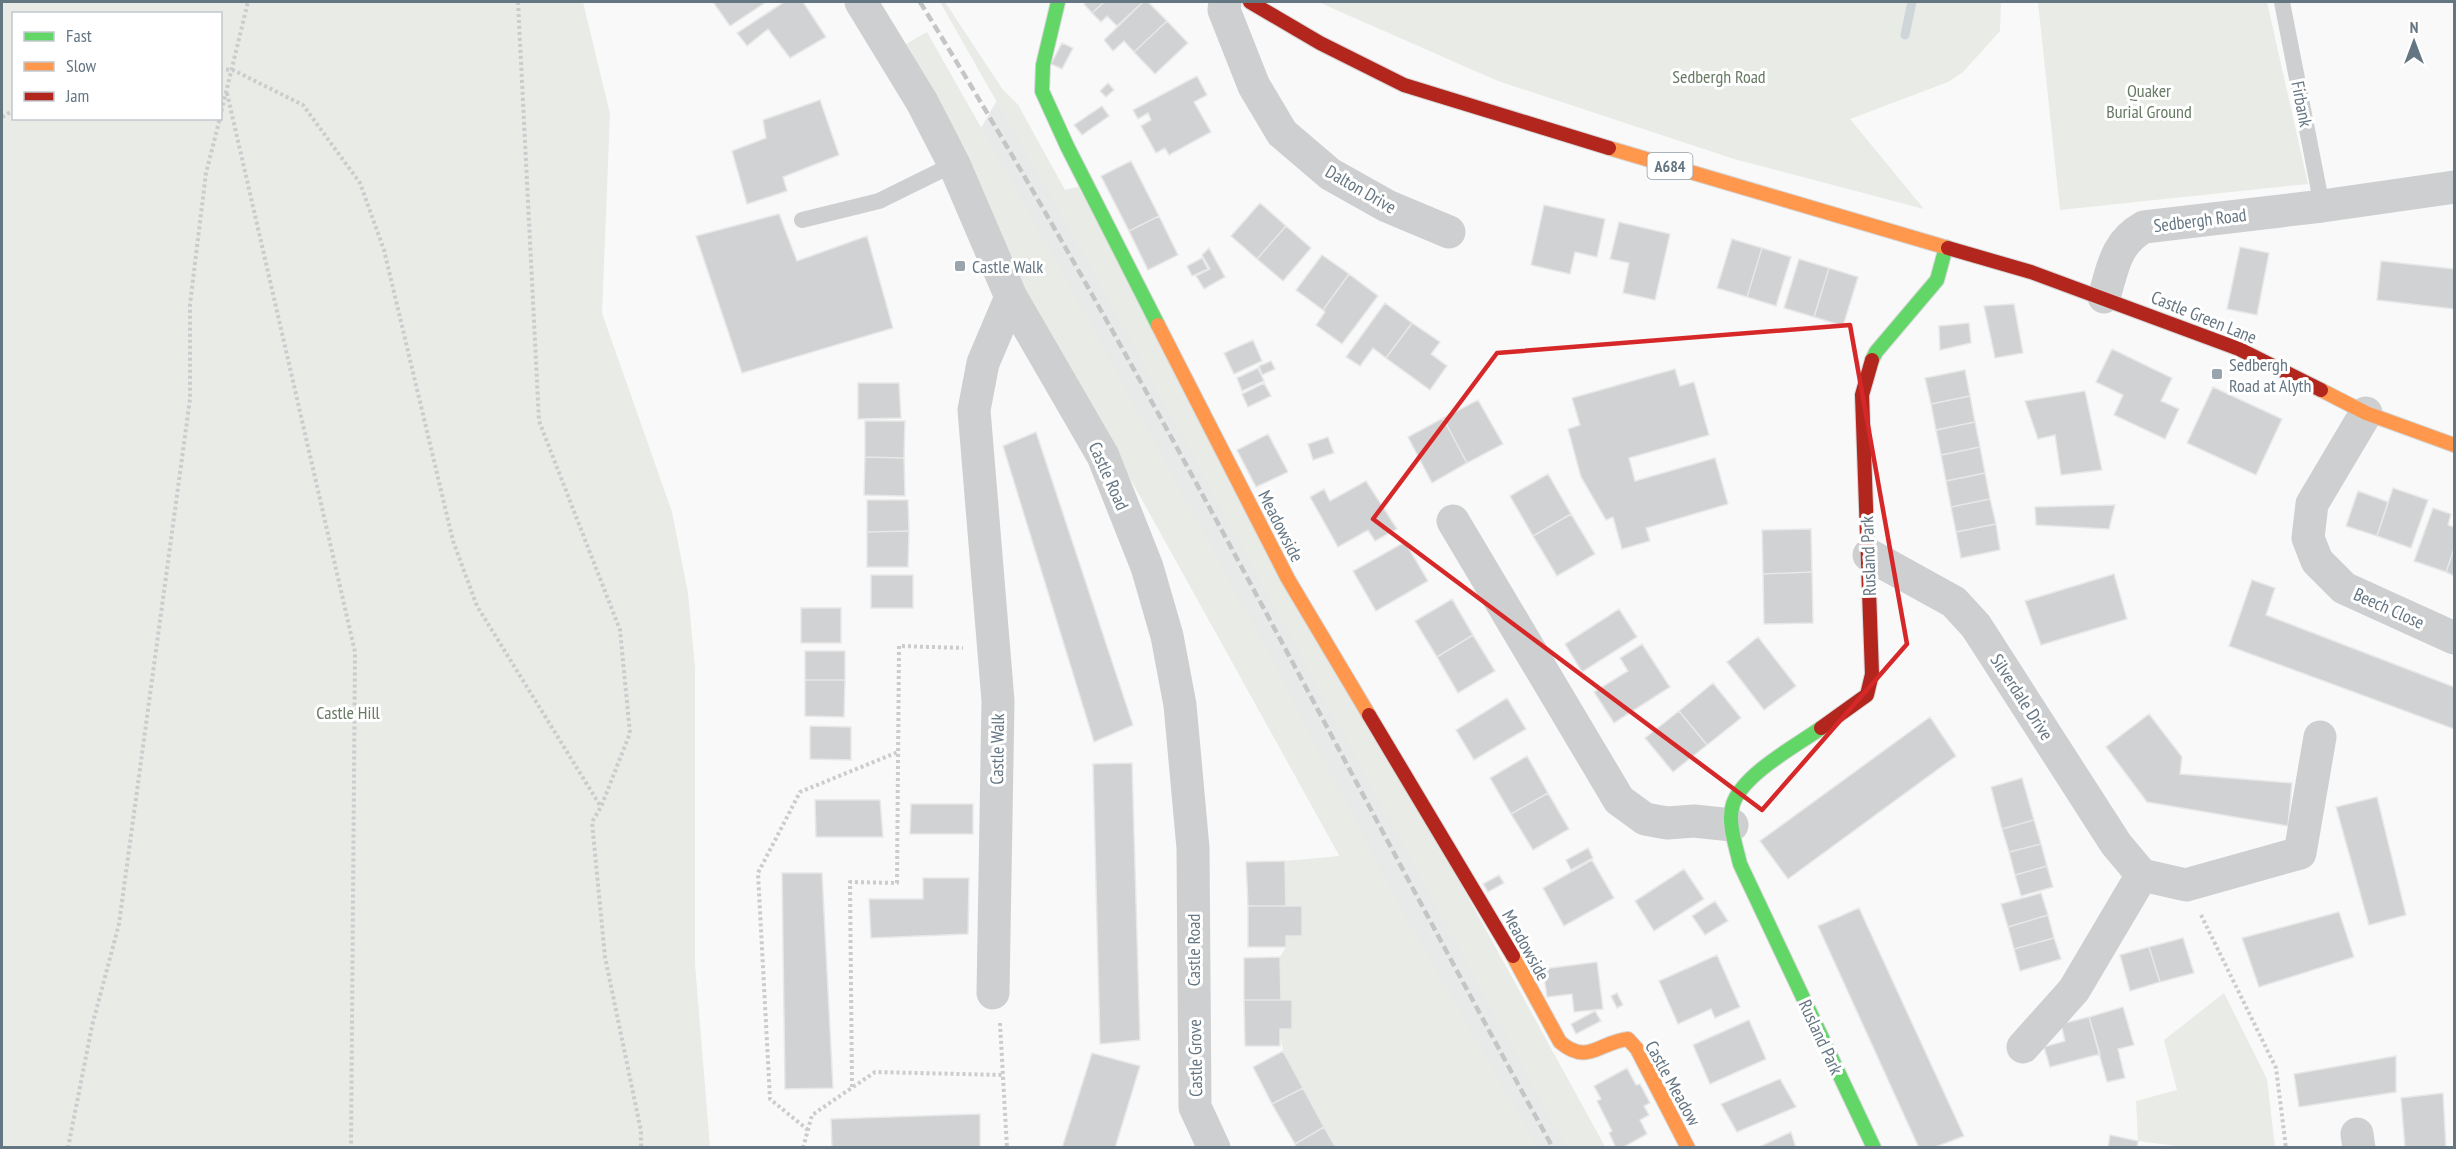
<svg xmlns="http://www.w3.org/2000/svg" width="2456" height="1149" font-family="'PT Sans Narrow',sans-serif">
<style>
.built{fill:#e8e9e9}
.green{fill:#e8ebe6;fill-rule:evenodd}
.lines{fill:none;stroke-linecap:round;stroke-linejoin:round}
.stream{stroke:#ced6d9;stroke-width:9}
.building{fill:#d0d2d3;stroke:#e8e8e8;stroke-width:1.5}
.fast-casing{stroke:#d5d6d7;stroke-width:16}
.slow-casing{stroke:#d5d6d7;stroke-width:16}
.jam-casing{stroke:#d5d6d7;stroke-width:16}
.path{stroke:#cbcccd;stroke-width:4;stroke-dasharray:3 3;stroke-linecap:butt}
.lane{stroke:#cecfd0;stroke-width:16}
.street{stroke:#cecfd0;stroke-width:33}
.fast{stroke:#63d668;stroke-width:14}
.slow{stroke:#ff974d;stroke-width:14}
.jam{stroke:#b3261e;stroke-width:14}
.rail{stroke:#c3c5c6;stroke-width:4.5;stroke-dasharray:9 4.5;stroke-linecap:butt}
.marked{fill:none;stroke:#d62828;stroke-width:4.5;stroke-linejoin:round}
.poi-dot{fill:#99a4ac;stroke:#fff;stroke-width:2}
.labels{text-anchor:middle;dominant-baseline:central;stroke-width:6;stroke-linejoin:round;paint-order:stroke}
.shield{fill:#fff;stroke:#939fa8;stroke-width:1.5}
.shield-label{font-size:16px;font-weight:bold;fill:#657683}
.park-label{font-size:18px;fill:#687a64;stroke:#fff}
.street-label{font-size:18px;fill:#657683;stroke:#fff}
.poi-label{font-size:18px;fill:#657683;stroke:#fff;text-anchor:start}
</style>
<rect width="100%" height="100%" fill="#f9f9f9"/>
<path class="built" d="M1003 90 1018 105 1065 191 1078 187 1605 1147H1485L1340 857 1092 408 967 152Z"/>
<path class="green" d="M2 2H583L610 114 602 313 672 512 688 593 695 668V964L710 1147H2ZM14 14H220V118H14Z
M940 2H945L1003 90 1018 105 1065 190 1078 187 1605 1147H1566L1090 266Z
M1318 2H2001L2000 31 1963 72 1948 82 1850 119 1924 209 1734 159 1498 81Z
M2038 2H2267L2308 184 2060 210Z
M927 32 1055 258 1276 666 1392 892 1538 1147H1336C1318 1116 1280 1065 1280 1029H1292V1000H1281L1280 957 1286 947V936H1302L1286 906 1285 861 1340 856 1028 295 967 152 906 44Z
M2224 993 2267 1079 2275 1147 2191 1148 2138 1141 2136 1101 2177 1090 2164 1040Z"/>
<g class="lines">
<path class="stream" d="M1905 35 1912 2"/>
</g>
<path class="building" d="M713 2H766L730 26Z
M784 2H803L826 37 790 58 768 29 747 46 737 33Z
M1086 2H1104L1092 13 1084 4Z
M1104 2H1143L1117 26 1107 16 1101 22 1092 13Z
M1143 2H1148L1167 21 1134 52 1124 41 1113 51 1104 40Z
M1167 21 1188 43 1155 74 1134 52Z
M1062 43 1073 48 1062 69 1051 64Z
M1197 76 1207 95 1194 102 1211 132 1169 155 1165 148 1156 153 1141 126 1151 120 1148 113 1138 119 1133 110Z
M1108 83 1114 90 1106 97 1100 91Z
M820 100 839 155 783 177 787 191 747 204 732 151 766 138 763 120Z
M1102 106 1109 116 1082 135 1074 125Z
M1131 161 1159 216 1129 231 1101 176Z
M1260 203 1286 226 1257 259 1231 236Z
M1544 205 1605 219 1597 257 1575 252 1570 274 1531 265Z
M779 214 797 261 867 236 893 328 742 373 696 236Z
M1159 216 1178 255 1148 270 1129 231Z
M1619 222 1670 234 1655 300 1623 293 1629 263 1610 259Z
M1286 226 1311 248 1283 281 1257 259Z
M1732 239 1762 248 1747 297 1717 288Z
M2240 247 2269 253 2257 315 2227 309Z
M1209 248 1225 277 1204 289 1196 276 1210 269 1202 255Z
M1762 248 1791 257 1776 306 1747 297Z
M1322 255 1349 274 1323 310 1296 290Z
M1202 258 1208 269 1192 276 1187 266Z
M1799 259 1829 268 1814 317 1784 308Z
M2381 261 2454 269V309L2377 300Z
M1829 268 1858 277 1843 326 1814 317Z
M1349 274 1378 296 1342 344 1316 325 1325 312 1323 310Z
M1385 303 1412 323 1386 358 1373 348 1360 366 1346 357Z
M2014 304 2023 353 1995 358 1984 306Z
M1412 323 1440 342 1431 354 1447 366 1430 390 1386 358Z
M1969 323 1971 343 1940 350 1939 326Z
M1253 340 1262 361 1234 374 1224 353Z
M2112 349 2172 378 2161 401 2179 409 2165 439 2114 415 2123 395 2096 382Z
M1271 361 1275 369 1262 375 1259 366Z
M1258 368 1264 381 1242 391 1237 378Z
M1675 369 1680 386 1694 382 1709 435 1629 458 1635 481 1715 458 1728 504 1646 528 1650 541 1622 549 1613 517 1606 520 1581 477 1568 429 1580 425 1572 398Z
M1965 370 1970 396 1931 404 1925 378Z
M858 383H899L901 418 858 419Z
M1264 383 1271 396 1248 407 1242 394Z
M2213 387 2282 419 2256 475 2187 443Z
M2085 391 2102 470 2061 475 2055 435 2038 439 2025 401Z
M1970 396 1975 422 1936 430 1931 404Z
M1478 400 1503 444 1467 463 1443 418Z
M1443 418 1467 463 1432 483 1408 437Z
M865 421H905L904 458 865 457Z
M1975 422 1980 447 1941 455 1936 430Z
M1036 432 1133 725 1094 742 1003 446Z
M1268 434 1288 472 1256 487 1237 450Z
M1328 437 1334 453 1313 460 1308 444Z
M1980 447 1985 473 1946 481 1941 455Z
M865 457 904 458 905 496 864 495Z
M1985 473 1990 499 1951 507 1946 481Z
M1548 474 1571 514 1533 536 1510 496Z
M1366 481 1397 529 1375 541 1368 530 1338 547 1310 497 1324 489 1330 501Z
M2393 488 2428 500 2411 548 2377 536Z
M2358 491 2388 502 2377 536 2346 526Z
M1990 499 1996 524 1956 532 1951 507Z
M867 500H908L909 531 867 532Z
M2115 505 2109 529 2036 525 2035 507Z
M2433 508 2451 514 2448 525 2454 527V549L2446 572 2414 561Z
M1571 514 1595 554 1557 576 1533 536Z
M1996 524 2000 550 1961 558 1956 532Z
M1811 529 1812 572 1763 574 1762 530Z
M909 531 908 567H867V532Z
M1405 542 1428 581 1376 611 1353 571Z
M2454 549V576L2446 572Z
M1812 572 1813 623 1764 624 1763 574Z
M2114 574 2127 619 2041 645 2025 601Z
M871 575H913V608H871Z
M2252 580 2275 588 2266 615 2454 687V729L2229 646Z
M1452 599 1473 635 1437 657 1415 621Z
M801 608H841V643H801Z
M1619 609 1637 637 1582 672 1565 644Z
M1473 635 1495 671 1458 693 1437 657Z
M1758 637 1796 686 1764 710 1727 662Z
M1642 644 1670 687 1614 723 1594 692 1628 671 1620 658Z
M805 651H845V680H805Z
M805 680H845L844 717 805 716Z
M1713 683 1741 718 1707 745 1679 711Z
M1507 698 1526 729 1474 760 1456 730Z
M1679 711 1707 745 1673 772 1645 738Z
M2149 714 2182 757 2180 774 2292 783 2288 826 2147 802 2106 747Z
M1930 717 1956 756 1788 879 1760 841Z
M810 726 851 727V760L810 759Z
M1527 756 1548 793 1511 814 1490 778Z
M1132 763 1140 1040 1100 1044 1093 764Z
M2022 778 2034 820 2002 829 1991 787Z
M1548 793 1569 829 1533 850 1511 814Z
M2377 797 2406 915 2369 925 2336 807Z
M815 800H880L883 837H816Z
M911 804H973V834H910Z
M2034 820 2041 844 2009 852 2002 829Z
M2041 844 2047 866 2015 875 2009 852Z
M1588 848 1593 858 1571 870 1566 860Z
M1592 860 1614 898 1564 926 1543 888Z
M1285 861 1286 906H1248L1246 862Z
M2047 866 2053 887 2021 896 2015 875Z
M1684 869 1704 899 1654 931 1635 901Z
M782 873H822L833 1088 785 1089Z
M1499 875 1504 883 1488 892 1483 884Z
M923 878H969L968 934 871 938 869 899H923Z
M2041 893 2048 915 2008 927 2001 904Z
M1715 901 1728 921 1705 935 1692 916Z
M1248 906H1302V936H1286V947H1248Z
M1859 908 1964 1136 1933 1148H1919L1818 926Z
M2339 912 2354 957 2259 987 2242 938Z
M2048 915 2054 938 2014 949 2008 927Z
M2054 938 2061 959 2020 971 2014 949Z
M2183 938 2194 973 2160 982 2149 947Z
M2149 947 2160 982 2130 991 2120 955Z
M1717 955 1740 1007 1715 1018 1711 1009 1678 1024 1659 981Z
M1280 957 1281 1000H1244V958Z
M1597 962 1603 1009 1574 1012 1572 994 1547 997 1543 969Z
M1617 993 1623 1005 1617 1008 1611 996Z
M1244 1000H1292V1029H1280V1046H1245Z
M2123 1007 2134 1045 2118 1049 2125 1078 2107 1082 2089 1017Z
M1595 1011 1601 1021 1576 1034 1571 1024Z
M2089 1017 2100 1054 2050 1067 2044 1047 2065 1041 2061 1024Z
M1749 1020 1766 1059 1710 1084 1693 1045Z
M1283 1051 1303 1088 1272 1104 1253 1067Z
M1092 1053 1140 1066 1115 1148H1062Z
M2396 1056V1092L2299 1107 2294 1074Z
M1627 1068 1636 1085 1640 1084 1650 1103 1644 1106 1649 1115 1640 1120 1647 1134 1622 1148H1616L1609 1133 1612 1131 1597 1101 1601 1099 1594 1086Z
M1780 1079 1796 1107 1737 1132 1721 1104Z
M1303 1088 1324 1127 1295 1144 1272 1104Z
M2443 1093 2446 1148H2405L2401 1098Z
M980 1114V1148H832L831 1119Z
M1324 1127 1336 1148H1297L1295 1144Z
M1791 1132 1796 1148H1757Z
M2110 1135 2138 1141 2137 1148H2108Z"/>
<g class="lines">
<g class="fast-casing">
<path id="fast" d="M1058 2 1043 65 1042 91 1067 146 1158 325
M1872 360 1876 352 1937 280 1946 247
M1821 728C1796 746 1743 774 1733 804 1727 822 1736 846 1740 864L1874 1148"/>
</g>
<g class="slow-casing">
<path id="slow" d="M1609 148 1948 248
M1158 325 1288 579 1369 715
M2321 390 2366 413 2454 445
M1513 956 1560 1042C1588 1066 1599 1042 1628 1039L1637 1049 1688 1148"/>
</g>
<g class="jam-casing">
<path id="jam" d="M1250 2 1320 43 1404 85 1609 148
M1948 248 2031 272 2239 349 2321 390
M1369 715 1513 956
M1821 728 1867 695 1872 674 1862 395 1872 360"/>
</g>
<path class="path" d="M518 2 539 421 620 630 630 733 601 807 592 822 605 957 641 1131V1148
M220 69 233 70 303 105 360 183 384 250 453 541 477 606 601 807
M227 93 355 652 351 1148
M2 117 14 110
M220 117 248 2
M2201 915 2276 1068 2286 1148
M1000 1023 1007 1148
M852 1087 850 882 897 883 899 646 963 648
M808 1130 770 1099 758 873 800 792 898 752
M68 1148 92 1026 119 924 190 399V304L206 173 220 118
M803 1148 812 1115 875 1072 1004 1075"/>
<path class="lane" d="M2282 2 2322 206
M802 220 879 201 954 164"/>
<path class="street" d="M861 2 922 102 954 164 1011 297 1103 456 1147 567 1167 636 1180 705 1193 848 1195 1107 1214 1148
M1225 2 1224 10 1254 86 1282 133 1330 174 1387 206 1449 232
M2104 297C2113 268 2115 243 2144 227L2322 206 2454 187
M2366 413 2312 504 2308 538 2317 561 2344 588 2454 638
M1453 521 1619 800 1645 819 1667 823 1694 821 1732 825
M1869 555 1954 602 1976 626 2116 844 2142 875 2186 885 2300 853 2320 737
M993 993 998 701 974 410 983 363 1011 297
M2023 1047 2074 990 2142 875
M2357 1134 2359 1148"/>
<use href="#fast" class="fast"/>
<use href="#slow" class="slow"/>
<use href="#jam" class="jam"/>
<path class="rail" d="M920 2C1149 373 1343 766 1553 1148"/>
</g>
<path class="marked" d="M1850 325 1907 644 1762 810 1373 519 1497 353Z"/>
<g class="poi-dot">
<rect x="954" y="260" width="12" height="12" rx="3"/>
<rect x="2211" y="368" width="12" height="12" rx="3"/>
</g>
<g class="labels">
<rect class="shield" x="1647.5" y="153" width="45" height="26" rx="4.5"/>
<g class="shield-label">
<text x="1670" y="166">A684</text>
</g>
<g class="park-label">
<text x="1719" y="76">Sedbergh Road</text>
<text x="2149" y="90">Quaker<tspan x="2149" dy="21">Burial Ground</tspan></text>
<text x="348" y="712">Castle Hill</text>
</g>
<g class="street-label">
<text transform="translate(2302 104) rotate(79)">Firbank</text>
<text transform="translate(1361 189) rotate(30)">Dalton Drive</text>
<text transform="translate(2200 220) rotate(-7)">Sedbergh Road</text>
<text transform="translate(2204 317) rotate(22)">Castle Green Lane</text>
<text transform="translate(1109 476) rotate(66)">Castle Road</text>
<text transform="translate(1281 526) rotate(63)">Meadowside</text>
<text transform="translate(1868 556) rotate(-92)">Rusland Park</text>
<text transform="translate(2389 608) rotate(24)">Beech Close</text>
<text transform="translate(2022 697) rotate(57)">Silverdale Drive</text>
<text transform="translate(997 749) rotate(-89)">Castle Walk</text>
<text transform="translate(1526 945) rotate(61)">Meadowside</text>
<text transform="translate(1193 950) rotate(-90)">Castle Road</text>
<text transform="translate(1821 1037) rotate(65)">Rusland Park</text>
<text transform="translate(1195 1058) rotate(-91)">Castle Grove</text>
<text transform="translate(1673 1083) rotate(61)">Castle Meadow</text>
</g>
<g class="poi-label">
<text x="972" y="266">Castle Walk</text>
<text x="2229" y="364">Sedbergh<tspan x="2229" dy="21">Road at Alyth</tspan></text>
</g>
</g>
<rect width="2456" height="1149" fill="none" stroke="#657683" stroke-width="6"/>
<rect x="12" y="12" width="210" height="108" fill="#ffffff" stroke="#c1c8cd" stroke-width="1.5"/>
<rect x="24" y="32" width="30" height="9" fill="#63d668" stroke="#c1c8cd" stroke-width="1.5"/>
<text x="66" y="42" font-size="18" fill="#657683">Fast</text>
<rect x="24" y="62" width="30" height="9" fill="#ff974d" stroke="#c1c8cd" stroke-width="1.5"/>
<text x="66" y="72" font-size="18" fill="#657683">Slow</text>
<rect x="24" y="92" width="30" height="9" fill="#b3261e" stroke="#c1c8cd" stroke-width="1.5"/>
<text x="66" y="102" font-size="18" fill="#657683">Jam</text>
<g transform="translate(2414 42)" stroke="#ffffff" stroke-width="4.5" paint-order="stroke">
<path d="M0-4.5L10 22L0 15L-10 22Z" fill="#657683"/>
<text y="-9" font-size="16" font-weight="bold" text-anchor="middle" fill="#657683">N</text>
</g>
</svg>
